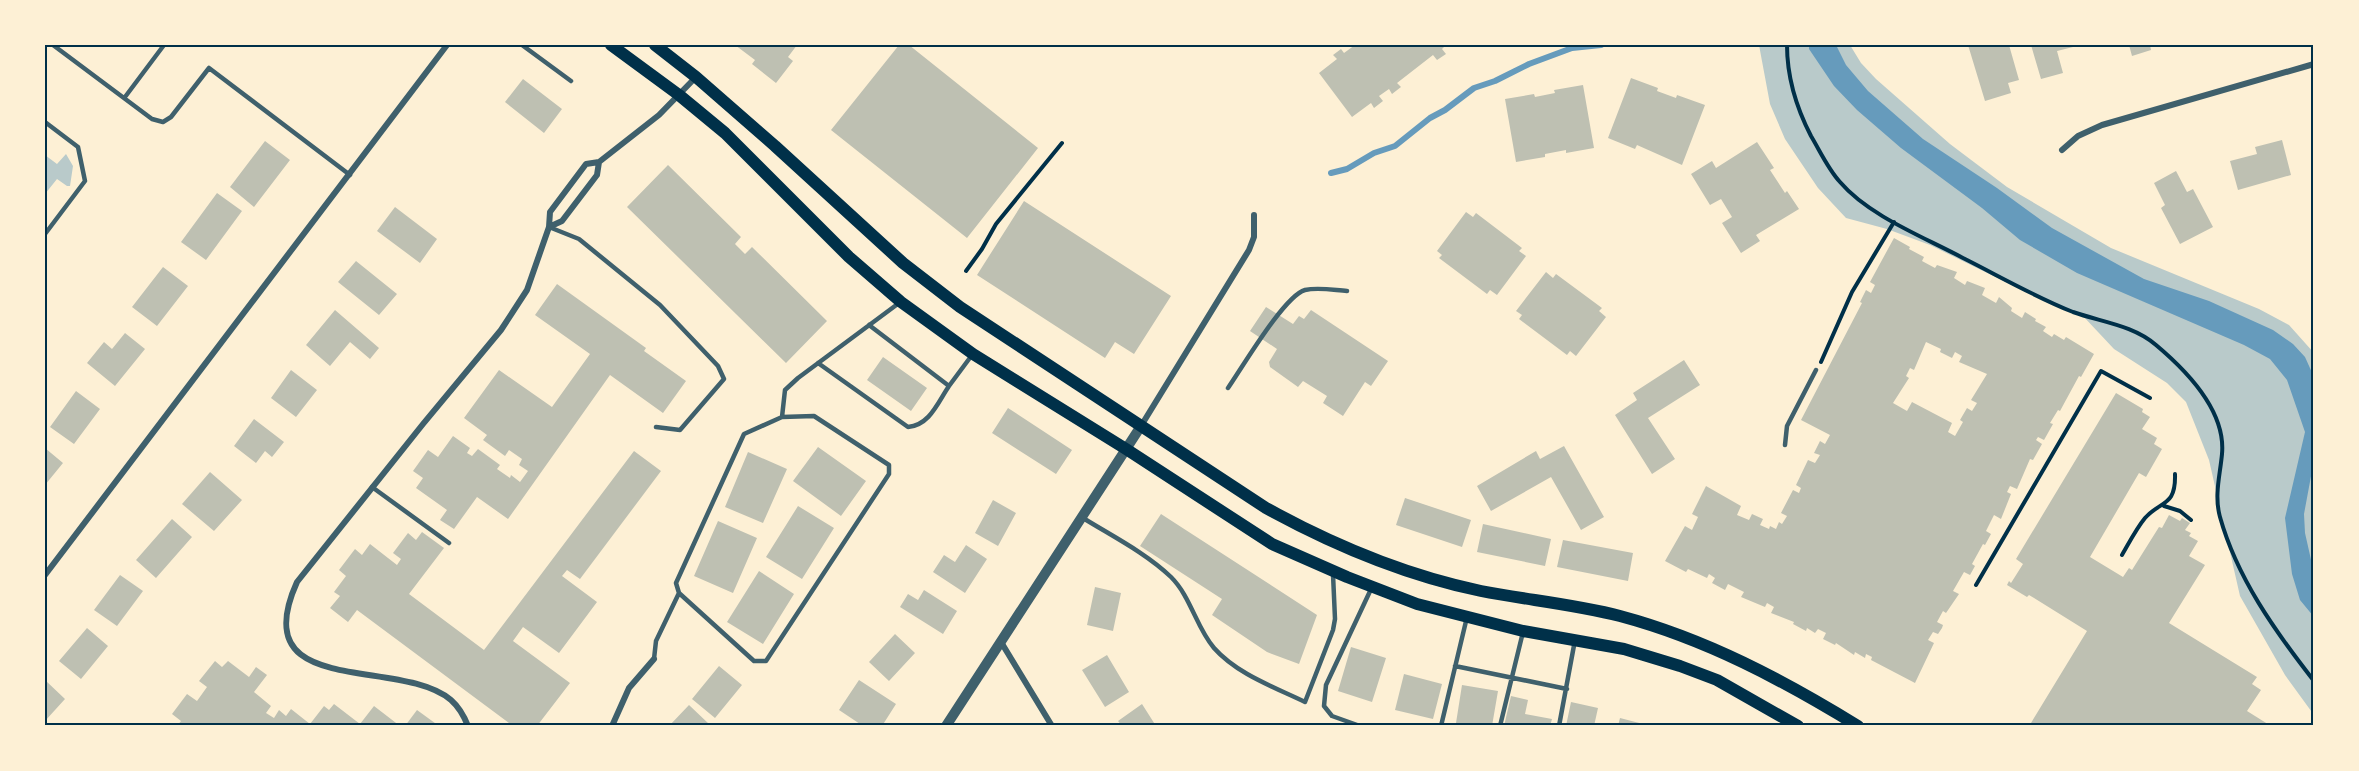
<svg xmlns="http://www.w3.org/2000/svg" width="2359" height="771" font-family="Signika,sans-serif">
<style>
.green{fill:#b9caca}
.water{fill:#669bbc}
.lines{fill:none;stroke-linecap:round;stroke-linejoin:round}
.stream{stroke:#669bbc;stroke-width:6}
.building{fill:#bec0b2;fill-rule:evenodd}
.path{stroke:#003049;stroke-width:4}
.service{stroke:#3f606c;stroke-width:4.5}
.minor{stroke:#3f606c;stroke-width:6}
.tertiary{stroke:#3f606c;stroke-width:10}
.secondary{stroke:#003049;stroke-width:12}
.neatline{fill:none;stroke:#003049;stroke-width:2}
</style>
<rect width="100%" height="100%" fill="#fdf0d5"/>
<path class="green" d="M1759 45H1850L1861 63 1876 79 1950 144 2007 187 2111 248 2259 309 2289 325 2314 353V715L2285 675 2240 596 2209 460 2186 402 2167 383 2114 349 2083 316 2026 292 1930 245 1887 229 1846 218 1818 188 1785 139 1770 104Z
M66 154 73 166 70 186H67L57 179 45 194V155L57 164Z"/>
<path class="water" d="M1809 45H1836L1846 65 1868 91 1923 139 1997 188 2052 228 2144 279 2209 301 2273 330 2293 344 2305 357 2314 377V460L2304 514 2305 533 2314 573V617L2300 600 2292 574 2285 518 2305 432 2287 380 2270 359 2244 345 2077 273 2020 240 1982 208 1901 148 1857 110 1834 86 1809 49Z"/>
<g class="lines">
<path class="stream" d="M1331 173 1347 169 1374 153 1395 146 1430 118 1445 110 1474 88 1495 81 1529 64 1572 48 1601 45"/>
</g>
<path class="building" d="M735 45H797L788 57 793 61 776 83 752 64 755 60Z
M899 45H909L1038 148 967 238 831 130Z
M1355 45H1446L1442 49 1446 54 1437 60 1433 55 1397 83 1401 87 1392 94 1389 89 1379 96 1383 101 1374 108 1371 103 1352 117 1319 73 1337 59 1333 55 1341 49 1344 53Z
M1968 45H2009L2019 80 2008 83 2011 93 1985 101Z
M2031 45H2077V46L2057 51 2063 73 2041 79Z
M2129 45H2150L2151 50 2132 56Z
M1631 78 1658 88 1657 91 1676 98 1677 95 1705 105 1682 165 1637 145 1635 149 1608 138Z
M523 79 562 109 544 133 505 102Z
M1583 85 1594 148 1566 153V150L1545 154V157L1516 162 1505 99 1534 94 1535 97 1555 93 1554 90Z
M2282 140 2291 175 2238 190 2230 161 2257 154 2255 147Z
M265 141 290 160 254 207 230 187Z
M1757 142 1774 168 1770 170 1785 193 1787 191 1799 209 1756 235 1760 241 1741 253 1722 223 1732 217 1721 199 1710 205 1691 174 1712 161 1716 168Z
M668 165 741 237 735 244 745 254 752 247 827 321 786 363 627 207Z
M2176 171 2187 192 2193 189 2213 227 2180 244 2161 208 2165 205 2154 183Z
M217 193 242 211 206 260 181 242Z
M1024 201 1171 296 1134 354 1115 342 1105 358 977 275Z
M395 207 437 239 420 263 377 231Z
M1466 212 1473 217 1476 213 1522 248 1519 251 1526 256 1497 295 1490 290 1487 294 1439 258 1442 255 1437 251Z
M1894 238 1910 247 1909 249 1924 257 1922 261 1935 268 1937 265 1957 272 1954 278 1965 285 1967 281 1985 288 1982 295 1996 303 1999 297 2012 308 2011 311 2022 318 2025 312 2036 319 2035 321 2046 327 2043 331 2052 337 2054 334 2064 340 2066 337 2094 354 2081 377 2079 376 2060 411 2058 410 2050 423 2053 424 2044 440 2038 437 2036 440 2042 444 2033 460 2030 459 2017 489 2010 486 2007 492 2011 494 2001 519 1994 515 1986 531 1991 534 1985 545 1983 544 1972 564 1975 566 1970 575 1964 572 1953 591 1959 594 1946 613 1943 611 1937 622 1943 625 1942 628 1938 634 1933 632 1928 640 1934 643 1915 683 1871 660 1872 657 1866 654 1865 658 1855 652 1854 655 1836 643 1835 645 1823 639 1826 633 1818 629 1815 633 1807 628 1806 631 1793 624 1794 622 1771 613 1774 607 1767 603 1765 607 1741 597 1744 592 1728 584 1725 590 1712 583 1715 578 1709 574 1707 578 1688 569 1686 572 1665 561 1685 526 1692 530 1698 517 1692 514 1706 486 1741 506 1737 515 1749 520 1752 514 1763 519 1760 525 1769 529 1770 526 1776 529 1779 522 1782 524 1787 516 1781 513 1793 490 1799 493 1801 488 1796 485 1808 460 1815 463 1820 455 1814 453 1820 441 1825 444 1830 435 1801 420 1862 303 1860 302 1866 290 1871 293 1875 285 1870 282ZM1926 342 1941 349 1940 352 1952 358 1955 352 1962 356 1959 362 1987 374 1971 400 1977 403 1972 411 1967 408 1960 420 1963 422 1955 436 1948 432 1952 423 1912 402 1907 411 1893 403 1909 378 1906 376 1910 368 1914 370Z
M356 261 397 294 379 315 338 282Z
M163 267 188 286 157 326 132 307Z
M1546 272 1553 278 1556 274 1602 308 1599 311 1606 317 1576 356 1570 351 1567 355 1519 319 1522 315 1516 311Z
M557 284 646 348 644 351 686 381 663 413 610 375 508 519 477 497 454 529 440 520 447 510 416 488 423 478 413 471 428 450 438 457 453 436 470 448 467 453 472 456 478 449 500 465 497 469 510 478 511 475 520 482 528 471 519 465 522 459 509 450 505 456 483 440 487 435 464 418 499 370 552 407 590 354 535 315Z
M1266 307 1293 324 1299 316 1304 319 1311 310 1388 361 1371 386 1365 382 1343 416 1323 403 1327 396 1303 381 1298 387 1270 367 1269 362 1277 349 1250 331Z
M335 310 379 348 370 359 350 342 330 366 306 345Z
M125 333 145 349 115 386 87 363 104 342 112 349Z
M883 357 927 388 911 411 867 380Z
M1684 360 1700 385 1648 418 1675 459 1652 474 1615 415 1637 400 1633 393Z
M291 370 317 390 296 417 271 398Z
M76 391 100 409 74 444 50 427Z
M2116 393 2143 409 2142 412 2150 417 2142 429 2157 438 2154 444 2162 449 2146 477 2139 473 2090 557 2123 577 2129 568 2132 570 2159 527 2162 528 2169 515 2180 521 2182 518 2190 523 2185 530 2191 533 2189 536 2198 541 2189 556 2205 565 2169 623 2257 677 2252 684 2261 690 2247 711 2271 726H2032L2031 723 2087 631 2029 595 2027 597 2007 585 2009 581 2011 583 2023 564 2016 559Z
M1008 408 1072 450 1056 474 992 433Z
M254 419 284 442 272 457 265 451 256 463 234 446Z
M1564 446 1604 517 1581 530 1551 477 1491 511 1477 486 1536 451 1540 459Z
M818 447 866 481 841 516 793 481Z
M45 448 63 463 45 485Z
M634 451 661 471 580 579 567 570 562 576 597 602 559 653 523 627 513 641 570 683 537 726H513L357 610 348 622 330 608 340 596 334 592 346 576 339 570 355 549 362 555 370 544 397 565 401 559 393 553 408 533 416 540 422 532 444 548 409 594 484 650Z
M748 452 787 469 763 523 725 507Z
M210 472 242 500 214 531 182 504Z
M1405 498 1471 520 1462 547 1396 525Z
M993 500 1016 513 998 546 975 533Z
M798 506 834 528 802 579 766 557Z
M1161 514 1317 615 1299 664 1267 652 1212 615 1222 599 1140 546Z
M172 519 192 537 156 578 136 560Z
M718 521 757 538 733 593 694 576Z
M1483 524 1551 539 1545 566 1477 552Z
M1563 540 1633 553 1628 581 1557 567Z
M966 545 987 559 965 593 933 572 944 555 955 562Z
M759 571 794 594 763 644 727 622Z
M120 575 143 591 117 626 94 610Z
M1095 587 1121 593 1113 631 1087 625Z
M924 590 957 611 943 634 900 607 908 594 918 600Z
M87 628 108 646 81 679 59 661Z
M895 634 915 653 889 681 869 662Z
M1351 647 1386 658 1372 702 1338 691Z
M1107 655 1129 692 1105 707 1082 670Z
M215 661 222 667 228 661 249 677 256 667 267 675 254 692 271 706 266 713 274 718 279 710 286 716 291 709 310 724 324 706 329 710 334 704 360 724 374 706 400 726H177L181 721 172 714 187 694 197 701 207 687 199 681Z
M719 666 742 685 715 718 692 699Z
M1404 674 1442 684 1433 719 1395 710Z
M45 680 65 699 45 721Z
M859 680 896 704 882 726H863L839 710Z
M1462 685 1498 691 1492 726 1456 723Z
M1511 696 1528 700 1525 714 1552 719 1550 726H1504Z
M1571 702 1598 708 1594 726H1566Z
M1142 704 1156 726H1122L1118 721Z
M689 705 709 724 708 726H669Z
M417 710 439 726H405Z
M1620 718 1647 725V726H1618Z"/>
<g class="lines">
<path class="path" d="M1787 45C1787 78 1796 107 1811 136 1820 151 1828 169 1840 182 1869 216 1924 237 1963 258 1999 276 2035 297 2073 312 2101 322 2133 325 2156 345 2187 371 2226 411 2222 454 2220 476 2214 495 2220 517 2237 578 2275 631 2314 681
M966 271 982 249 996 224 1062 143
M1821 362 1852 292 1894 222
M2164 506 2180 511 2191 520
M2122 555C2129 543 2136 529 2145 518 2161 500 2176 507 2175 474
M1976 585 2101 371 2150 398"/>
<path class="service" d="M53 45 152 119 163 122 171 117 209 68 350 175
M522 45 571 81
M125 97 164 45
M45 122 78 147 85 181 45 234
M549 227 579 239 660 305 718 366 724 379 680 430 656 427
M869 325 949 386 972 355
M818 363 908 427C930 425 938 402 949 386
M1228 388C1242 368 1284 296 1305 290 1318 287 1333 290 1347 291
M814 416 889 465V474L766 661H754L679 593 676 583 744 434 782 417Z
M782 417 785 390 798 378 899 303
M1785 445 1787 426 1816 370
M372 487 449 543
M1083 518C1112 536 1146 553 1171 577 1191 597 1196 627 1214 648 1237 674 1274 687 1305 702L1333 630 1335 619 1333 574
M654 659 656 641 679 593
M1455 666 1567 689
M1360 726 1332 716 1324 706 1326 685 1372 587
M1441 726 1467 617
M1500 726 1523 632
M1559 726 1575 640"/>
<path class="minor" d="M2062 150 2078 136 2102 125 2314 64
M549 227 562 221 597 175 599 162
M1141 426 1249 250 1254 237V215
M45 575 447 45
M1001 642 1052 726
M468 726C464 716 459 707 451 700 399 656 244 700 297 582L423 424 501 330 527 290 549 227 550 212 586 164 599 162 659 115 696 77
M612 726 629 688 654 659"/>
<path class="tertiary" d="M946 726 1141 426"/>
<path class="secondary" d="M611 45 679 95 725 133 849 257 901 302 973 354 1126 449 1272 544 1347 577 1417 604 1523 631 1624 649 1680 666 1717 680 1798 726
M655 45 696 77 775 146 903 263 960 307 1266 508C1335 546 1404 575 1481 591 1527 600 1574 604 1620 616 1706 639 1783 680 1858 726"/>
</g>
<rect width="2359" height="771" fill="none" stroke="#fdf0d5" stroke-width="93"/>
<rect x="46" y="46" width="2266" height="678" class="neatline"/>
</svg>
